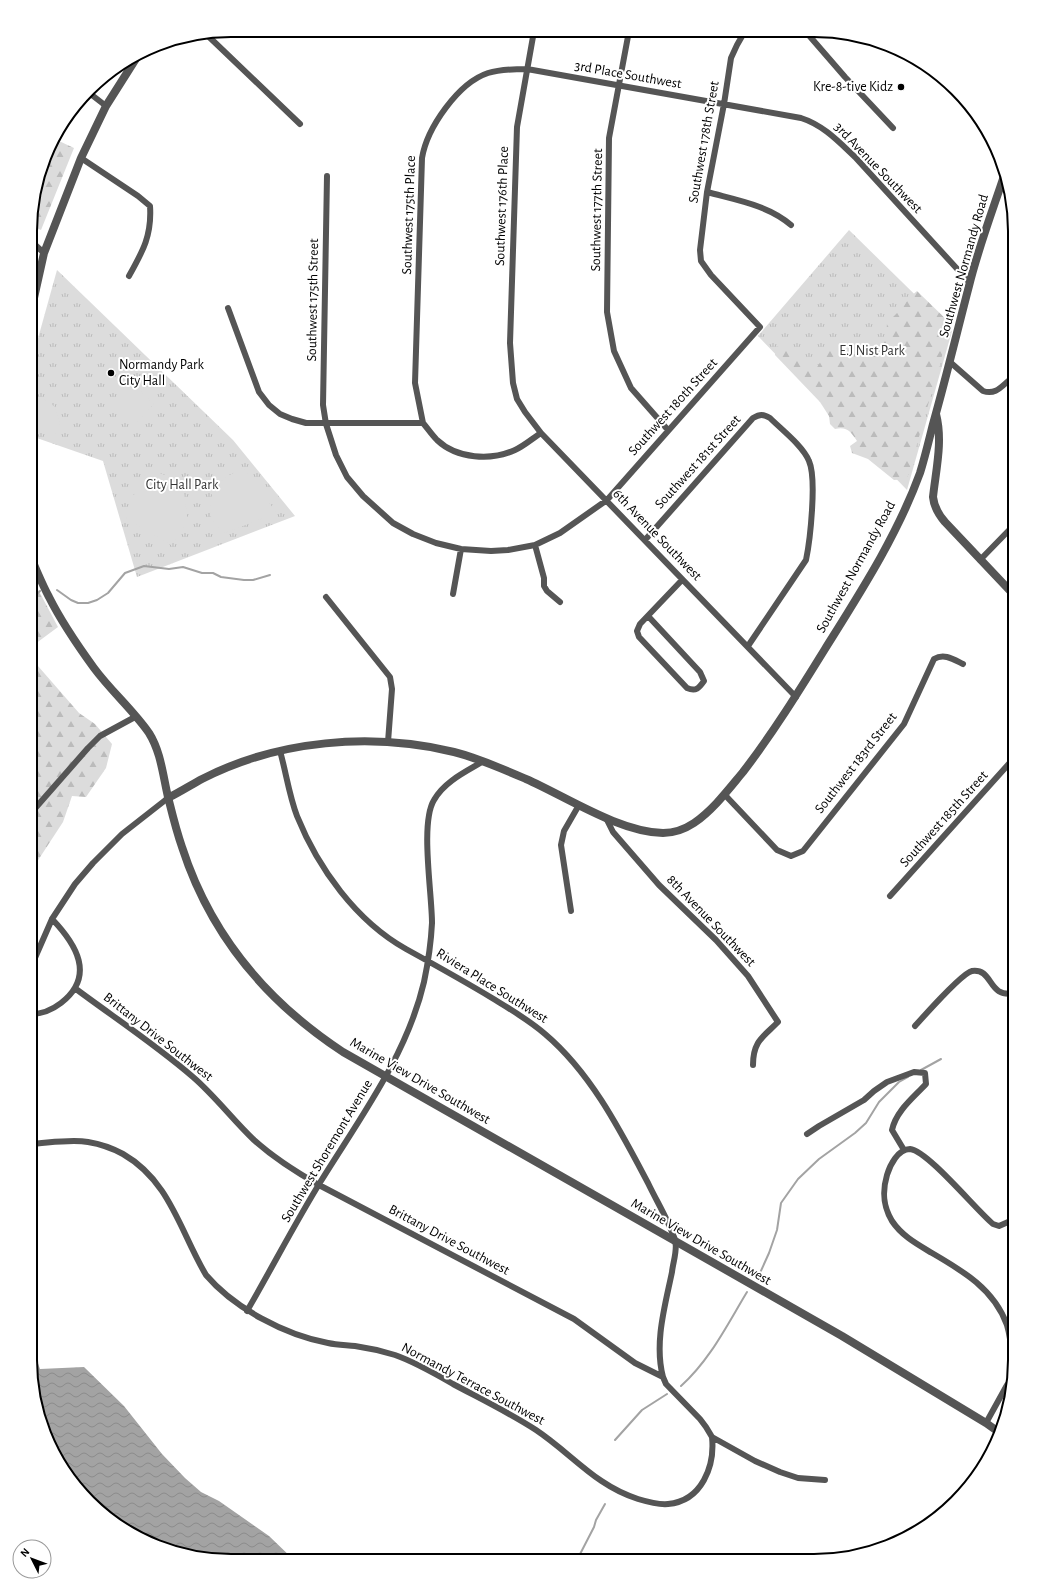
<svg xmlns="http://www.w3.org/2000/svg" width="1045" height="1591" font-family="'Alegreya Sans',sans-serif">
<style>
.grass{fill:url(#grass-tufts)}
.forest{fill:url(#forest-firs)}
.garden{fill:#dcdcdc}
.water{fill:url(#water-waves)}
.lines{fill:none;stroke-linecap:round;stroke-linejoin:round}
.stream{stroke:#a3a3a3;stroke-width:2}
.minor{stroke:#555;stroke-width:6}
.tertiary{stroke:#555;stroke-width:8}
.poi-dot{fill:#000;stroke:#fff;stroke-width:1.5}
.labels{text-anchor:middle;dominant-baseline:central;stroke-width:4;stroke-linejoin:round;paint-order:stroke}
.street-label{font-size:14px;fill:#000;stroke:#fff}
.poi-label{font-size:14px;fill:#000;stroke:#fff;text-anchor:end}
.park-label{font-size:14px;fill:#333;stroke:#fff}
.rim{fill:none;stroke:#000;stroke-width:2}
</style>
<defs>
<pattern id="grass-tufts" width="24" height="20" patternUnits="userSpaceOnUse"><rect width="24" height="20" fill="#dcdcdc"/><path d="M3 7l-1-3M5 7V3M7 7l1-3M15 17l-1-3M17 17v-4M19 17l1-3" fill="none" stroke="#bbb"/></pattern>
<pattern id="forest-firs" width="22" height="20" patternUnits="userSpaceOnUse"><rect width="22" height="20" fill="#dcdcdc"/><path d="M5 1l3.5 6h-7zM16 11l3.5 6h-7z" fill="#bbb"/></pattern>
<pattern id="water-waves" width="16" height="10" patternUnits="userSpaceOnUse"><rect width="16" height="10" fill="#a3a3a3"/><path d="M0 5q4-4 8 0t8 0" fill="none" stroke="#8b8b8b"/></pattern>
</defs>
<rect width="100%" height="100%" fill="#fff"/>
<path class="grass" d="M849 230 952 331 907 490 758 336Z
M57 270 233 440 295 516 137 577 103 461 31 436 32 360Z"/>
<path class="forest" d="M59 141 74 148 41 230 32 226V205L52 145Z
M917 291 951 324 907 479 894 480 868 459 852 453 850 446 857 441C851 432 847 426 835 429L830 424 829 416 820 402 775 355V347L785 346 802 361 816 369 827 351 831 348 843 353 849 360 854 359 858 356 857 348C861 345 867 340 872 339 877 339 880 340 886 339L887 323 902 308 910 297Z
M32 578 58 627 31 647V579Z
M31 658 79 713 95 724 112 744 106 768 86 797 72 796 63 822 31 871Z"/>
<path class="garden" d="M137 388 154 404 137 422 120 405Z
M32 398 44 399 55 407 60 422 55 436 31 429Z
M148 468 169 477 184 493 188 522 171 545 123 516Z
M243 468 277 513 222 534 210 515 212 493 224 478Z"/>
<path class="water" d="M30 1342 40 1369 84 1367 124 1406 162 1454 185 1478 201 1492 219 1501 269 1536 294 1560 205 1559 154 1546 109 1520 72 1482 45 1437 30 1360Z"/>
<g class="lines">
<path class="stream" d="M57 590 71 600 78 603H88L97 600 108 593 125 573 144 566 169 569 183 567 202 573H213L221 577 244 580H253L270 575
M31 617 35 608 36 595 40 591
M921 1070 941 1059
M760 1273 769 1253 777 1230 781 1203 798 1179 819 1159 855 1133 866 1123 879 1102 899 1082 908 1077
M681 1386C710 1360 727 1325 747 1292
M615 1440 642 1410 667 1394
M577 1560 594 1527 596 1520 605 1504"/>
<path class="minor" d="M534 31 517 127 510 343 513 383 517 399 525 412 541 433 796 697
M629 31 609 138 607 312 614 351 631 388 668 430
M806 32 845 77 893 128
M206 34 300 124
M88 92 106 106
M81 158 138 196 150 206C152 235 143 251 129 276
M327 176 323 405 326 424 336 455 347 477 363 496 393 523 413 534 436 543 461 549 491 551 508 550 535 545 560 533 607 500 760 327 711 275 701 261 700 250 707 192 724 104 731 58 737 45 745 31
M707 192C736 200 768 205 791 225
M32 242 44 253
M228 308 259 392 269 405 280 414 292 419 306 423H423C428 429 432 435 437 440 457 459 491 461 515 450 524 446 533 438 541 433
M950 362 983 391C998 396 1003 383 1015 376
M423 423 415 383 422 158C427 128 458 83 488 73 501 69 514 69 527 69L801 118C823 125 838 141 855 157L970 283
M645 540 753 418C760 414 763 414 770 418 782 430 803 446 809 461 817 479 810 541 806 560L748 646
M535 545 544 578V586L547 591 560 602
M980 560 1015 524
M453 594 461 549
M326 597 390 677 392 689 388 742
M648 616 700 672 704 681C699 688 696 692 687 688L639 637 637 631 640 624 682 580
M280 751C286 772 289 795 297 816 318 868 356 921 406 949 435 965 464 981 492 998 510 1009 529 1020 545 1034 591 1073 620 1130 648 1183 657 1202 669 1221 675 1240 678 1249 673 1262 672 1272 665 1306 654 1343 663 1377
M725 795 777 850 791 856 803 851 904 724 934 659C944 653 953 659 963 664
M31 813 88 748 100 736 135 717
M606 818 613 832 659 885 716 940 748 976 778 1022C763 1037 753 1041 753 1065
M890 896 1015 757
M571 911 561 845 564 831 579 805
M31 967 52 919 75 884 93 863 122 834 168 798
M76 989C115 1018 156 1045 193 1077 215 1096 233 1120 254 1140 274 1158 296 1172 319 1185L574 1319 635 1363 663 1377 666 1384 700 1419 706 1427 712 1437 755 1461 780 1472 798 1478 825 1480
M31 1014C43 1014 52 1010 61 1003 96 976 76 944 52 919
M915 1026C924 1016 962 973 972 971 994 968 987 999 1015 993
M807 1134 819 1126 864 1100 874 1091 887 1082 914 1072 925 1073 926 1084C913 1098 896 1111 892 1130L904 1150
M30 1144C49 1143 70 1139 88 1142 100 1144 112 1148 123 1154 170 1181 180 1231 206 1275 234 1308 285 1335 328 1343 337 1345 346 1345 355 1346 369 1348 382 1351 395 1355 415 1362 434 1373 453 1384 481 1399 510 1413 536 1430 572 1454 596 1486 638 1499 648 1502 658 1505 668 1504 702 1501 715 1466 712 1437
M247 1311C272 1268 295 1223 321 1181 360 1118 407 1055 424 982 428 963 431 943 432 923 432 893 420 823 434 800 444 782 465 772 482 762
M1014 1376C1012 1359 1012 1341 1007 1325 994 1289 963 1271 932 1253 917 1244 902 1236 892 1221 883 1206 882 1192 887 1175 890 1165 898 1149 910 1149 928 1151 976 1210 993 1224L999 1226 1015 1219
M986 1423 1007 1385 1014 1376"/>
<path class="tertiary" d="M32 307 44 253 81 158 106 106 137 57
M936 414C943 441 936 469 933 497 934 507 938 514 945 522L1015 596
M31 558C37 571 42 584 49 597 61 621 78 646 94 668 111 691 133 710 149 733 161 752 163 776 168 797 172 813 176 830 182 847 210 934 267 1002 343 1052L842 1336 986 1423 1000 1433
M168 798C180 792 191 785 202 779 278 740 371 732 454 752 478 758 503 769 526 779 567 797 619 832 663 833 674 833 685 829 694 823 713 810 728 790 743 772 773 733 799 691 825 649 860 593 897 536 920 473 925 457 929 440 933 424 946 378 957 332 969 286 978 249 992 212 1004 176"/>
</g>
<g class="poi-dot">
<circle cx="901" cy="87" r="4"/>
<circle cx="111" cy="373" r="4"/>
</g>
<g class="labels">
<g class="street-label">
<text transform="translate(628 75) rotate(10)">3rd Place Southwest</text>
<text transform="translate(704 142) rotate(-80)">Southwest 178th Street</text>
<text transform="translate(878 168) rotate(46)">3rd Avenue Southwest</text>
<text transform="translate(502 206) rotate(-88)">Southwest 176th Place</text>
<text transform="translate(597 210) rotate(-89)">Southwest 177th Street</text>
<text transform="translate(409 215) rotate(-88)">Southwest 175th Place</text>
<text transform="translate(964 266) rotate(-74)">Southwest Normandy Road</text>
<text transform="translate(313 300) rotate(-89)">Southwest 175th Street</text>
<text transform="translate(673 407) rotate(-48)">Southwest 180th Street</text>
<text transform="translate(698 462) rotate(-48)">Southwest 181st Street</text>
<text transform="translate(657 535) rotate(46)">6th Avenue Southwest</text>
<text transform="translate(856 567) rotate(-61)">Southwest Normandy Road</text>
<text transform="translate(856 763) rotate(-52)">Southwest 183rd Street</text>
<text transform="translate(944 819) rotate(-48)">Southwest 185th Street</text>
<text transform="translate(711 921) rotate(46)">8th Avenue Southwest</text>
<text transform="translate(492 986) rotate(32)">Riviera Place Southwest</text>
<text transform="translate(158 1037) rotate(38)">Brittany Drive Southwest</text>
<text transform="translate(420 1081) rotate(30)">Marine View Drive Southwest</text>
<text transform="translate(327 1151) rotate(-59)">Southwest Shoremont Avenue</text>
<text transform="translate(449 1240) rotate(28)">Brittany Drive Southwest</text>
<text transform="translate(701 1242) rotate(30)">Marine View Drive Southwest</text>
<text transform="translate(473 1384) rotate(28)">Normandy Terrace Southwest</text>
</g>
<g class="poi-label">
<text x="893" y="87">Kre-8-tive Kidz</text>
<text x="119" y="365" text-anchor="start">Normandy Park<tspan x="119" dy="16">City Hall</tspan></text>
</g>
<g class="park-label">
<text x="872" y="351">E.J Nist Park</text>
<text x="182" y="485">City Hall Park</text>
</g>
</g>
<path d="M0 0H1045V1591H0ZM231 37H814A194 194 0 0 1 1008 231V1360A194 194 0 0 1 814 1554H231A194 194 0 0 1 37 1360V231A194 194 0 0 1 231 37Z" fill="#fff" fill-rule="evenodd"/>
<path class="rim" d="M231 37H814A194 194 0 0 1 1008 231V1360A194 194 0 0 1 814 1554H231A194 194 0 0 1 37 1360V231A194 194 0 0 1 231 37Z"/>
<g transform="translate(32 1559) rotate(312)"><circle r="19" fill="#ffffff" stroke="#999999"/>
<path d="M0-3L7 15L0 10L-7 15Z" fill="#000000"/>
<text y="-6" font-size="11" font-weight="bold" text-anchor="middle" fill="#000000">N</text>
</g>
</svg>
